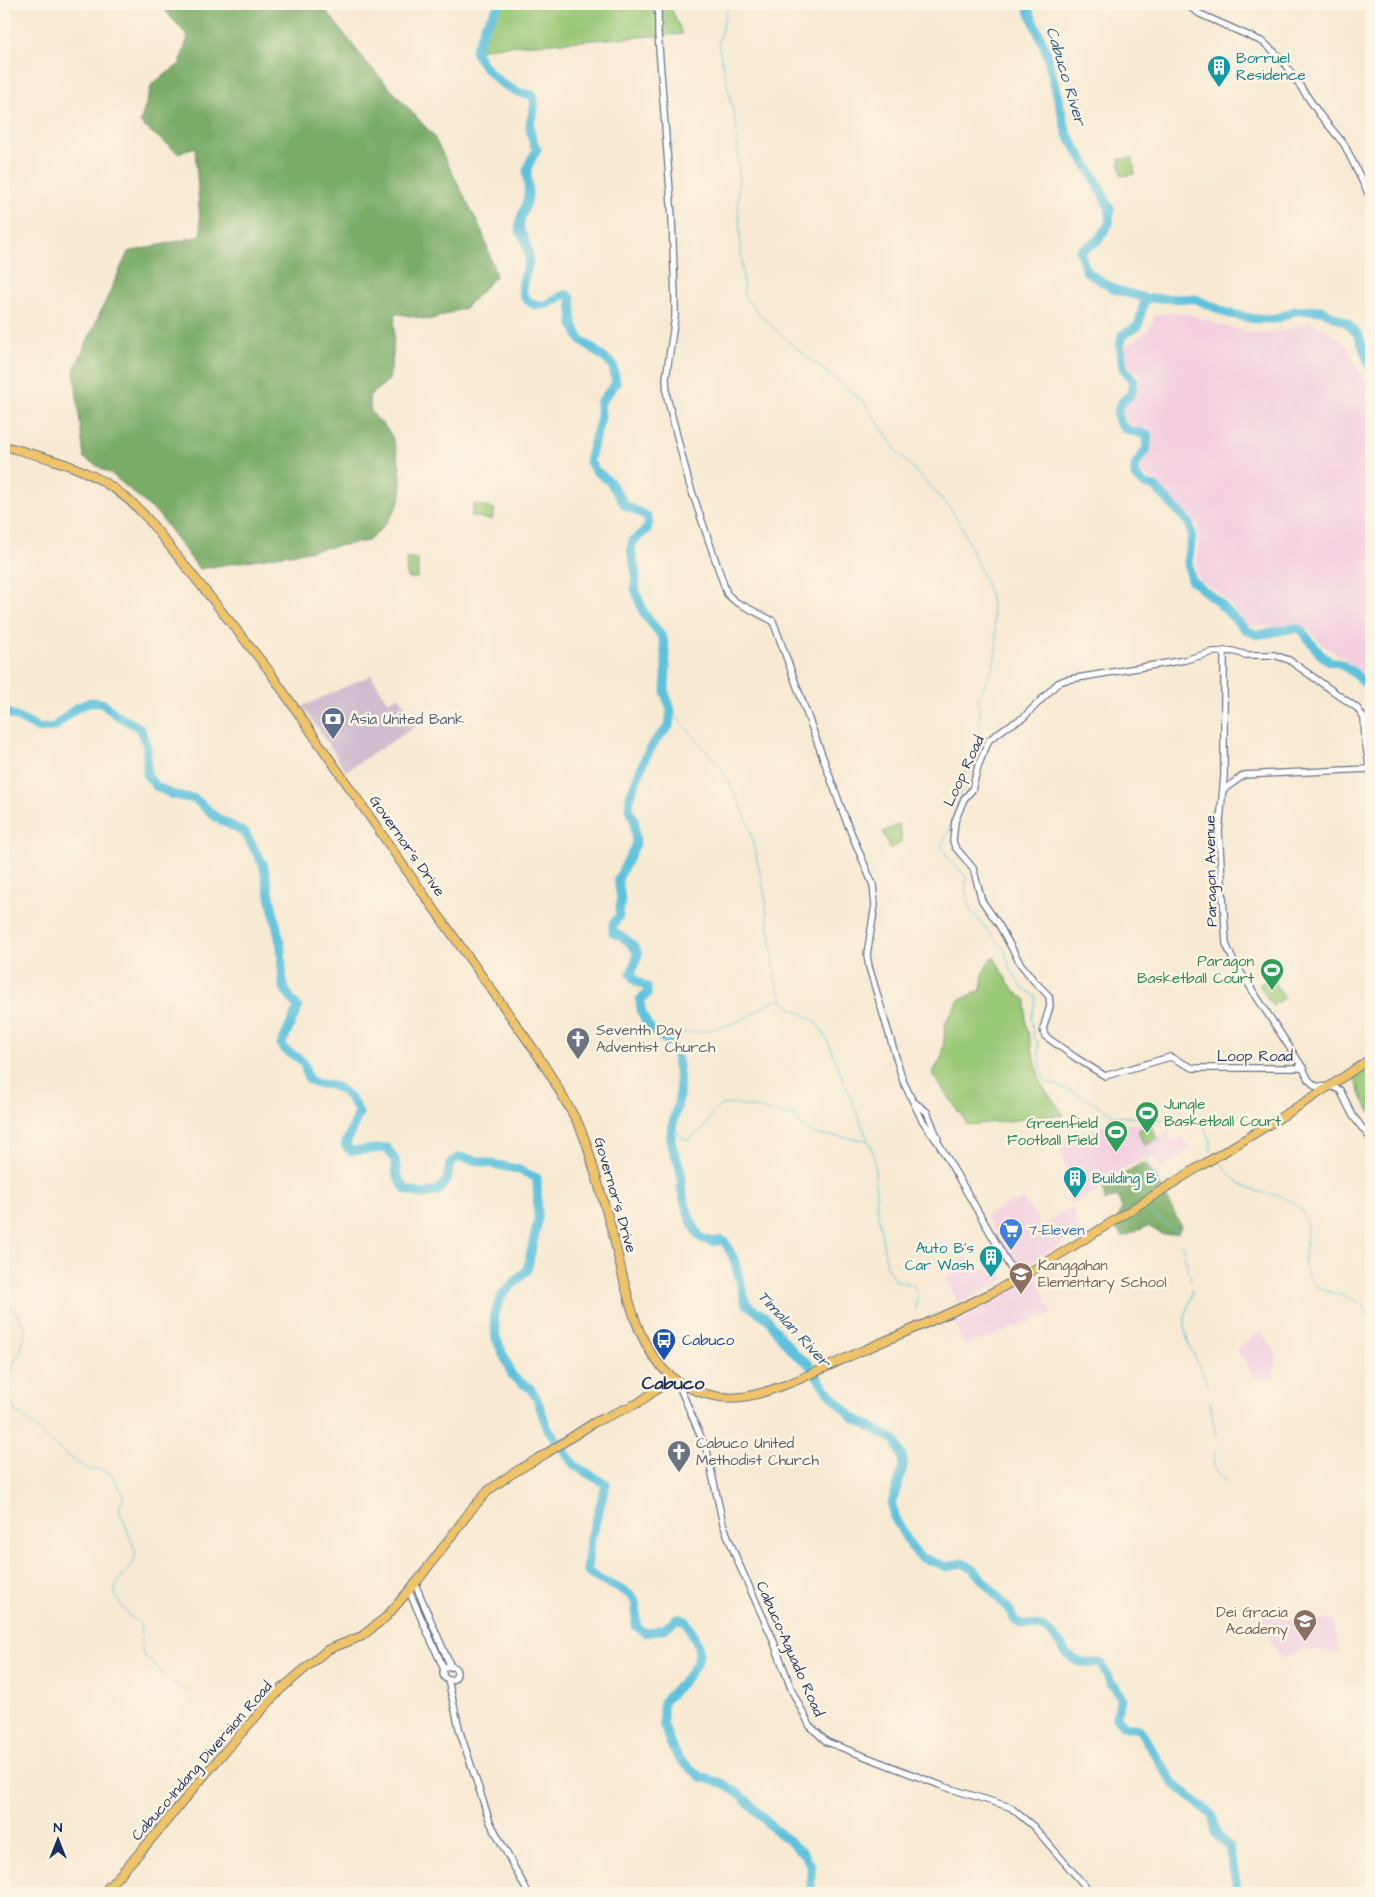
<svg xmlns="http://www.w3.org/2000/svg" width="1375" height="1897" font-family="'Architects Daughter',sans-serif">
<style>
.built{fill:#f3cfe0}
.industrial{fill:#cfbdcf}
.green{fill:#99c876;stroke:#5a7c6a}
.forest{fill:#7aac67;stroke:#4a6e62}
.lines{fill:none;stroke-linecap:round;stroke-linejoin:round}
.stream{stroke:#5fc2dd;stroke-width:1}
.river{stroke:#5fc2dd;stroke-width:9}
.minor-casing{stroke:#687087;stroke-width:8}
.major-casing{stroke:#687087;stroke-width:10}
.minor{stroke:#fff;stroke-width:5.5}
.major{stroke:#efc469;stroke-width:8}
.labels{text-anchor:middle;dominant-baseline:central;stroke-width:5;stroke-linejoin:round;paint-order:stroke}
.culture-label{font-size:15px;fill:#0d838f;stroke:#fcf5e5;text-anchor:start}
.service-label{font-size:15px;fill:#4e5e75;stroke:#fcf5e5;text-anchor:start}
.street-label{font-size:15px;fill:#1b2f5e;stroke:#fcf5e5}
.leisure-label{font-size:15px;fill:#27864d;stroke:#fcf5e5;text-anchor:end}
.worship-label{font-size:15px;fill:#5b616d;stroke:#fcf5e5;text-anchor:start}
.shop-label{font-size:15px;fill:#366cbe;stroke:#fcf5e5;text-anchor:start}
.education-label{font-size:15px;fill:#785e54;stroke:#fcf5e5;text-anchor:start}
.transit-label{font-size:15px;fill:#164399;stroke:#fcf5e5;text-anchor:start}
.water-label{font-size:16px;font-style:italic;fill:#2f5b84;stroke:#fcf5e5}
.quarter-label{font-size:18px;font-weight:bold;fill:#1b2f5e;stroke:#fcf5e5}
</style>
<rect width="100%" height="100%" fill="#fcf5e5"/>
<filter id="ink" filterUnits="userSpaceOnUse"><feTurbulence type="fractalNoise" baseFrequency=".02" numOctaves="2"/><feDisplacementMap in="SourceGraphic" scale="10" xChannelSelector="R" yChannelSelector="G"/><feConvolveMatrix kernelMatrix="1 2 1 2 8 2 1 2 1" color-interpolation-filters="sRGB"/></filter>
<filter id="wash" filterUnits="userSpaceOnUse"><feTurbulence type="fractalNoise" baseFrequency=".0096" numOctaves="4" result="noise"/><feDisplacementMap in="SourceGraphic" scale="20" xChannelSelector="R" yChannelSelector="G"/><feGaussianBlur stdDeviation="1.12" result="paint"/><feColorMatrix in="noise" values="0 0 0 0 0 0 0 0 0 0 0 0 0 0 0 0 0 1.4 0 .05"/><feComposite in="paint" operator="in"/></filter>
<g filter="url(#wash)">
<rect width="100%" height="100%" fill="#f7e9d2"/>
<path class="built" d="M1169 313 1189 314 1223 326 1255 334 1281 332 1309 322 1327 330 1349 347 1353 361 1363 378 1371 388V682L1343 658 1323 645 1310 630 1292 623 1278 627 1248 625 1217 590 1202 582 1196 573 1199 526 1159 485 1140 472 1153 442V433L1145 429 1125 424 1121 412 1126 400 1135 393 1141 382V374L1127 367 1123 354 1126 346 1148 331 1155 315Z
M1114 1122 1116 1126 1122 1124H1151L1159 1139 1168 1136 1173 1141 1183 1137 1190 1149 1160 1170 1151 1154 1096 1184 1098 1191 1071 1205 1064 1185 1070 1181 1057 1139Z
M1023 1198 1041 1226 1072 1207 1081 1232 1018 1270 986 1216 1012 1201 1015 1204Z
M967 1257 976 1273 997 1263 1006 1279 958 1304 945 1277 954 1272 950 1265Z
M1036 1277 1052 1314 965 1346 951 1318Z
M1261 1331 1277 1355 1273 1379 1255 1377 1236 1349Z
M1265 1616 1334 1621 1339 1654 1303 1649 1282 1659 1256 1617Z"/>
<path class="industrial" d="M371 675 388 702 399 696 418 725 346 771 303 706Z"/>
<path class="green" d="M500 4H669L683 34 493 47 476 51 485 26Z
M1133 158 1135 174 1121 176 1119 159Z
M474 504 495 509 492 520 471 516Z
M406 559H418V578H407Z
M899 824C903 838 904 843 890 849L883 832Z
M994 957C1002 971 1010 991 1026 999V1024L1041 1084 1064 1115 968 1125 932 1074 942 1056 946 1021 958 1001 981 990C983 977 983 964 994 957Z
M1270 976 1285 998 1272 1006 1259 984Z
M1371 1064V1113L1363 1100 1353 1076Z
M1150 1125 1157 1139 1144 1146 1138 1130Z"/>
<path class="forest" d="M159 4H321L366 62 433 135 482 231 496 276 465 308 429 320 395 313 393 356 389 380 369 396C370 400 370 407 371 411 375 419 385 424 391 435 397 447 405 485 400 499 394 516 381 530 368 541L199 569 158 514 114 476 84 458 74 370 128 252 201 236 195 147 178 153 140 123 152 84 180 64 188 36Z
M1140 1164 1146 1165 1156 1177 1181 1226 1178 1233 1163 1235 1148 1226 1123 1237 1114 1227 1122 1209 1118 1196 1105 1202 1103 1187Z"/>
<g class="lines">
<path class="stream" d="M733 4 728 7 718 43 736 125 739 169 738 203 744 296 762 317 796 348 865 403 897 451 949 507 962 527 990 593 997 644 993 667 978 698 981 744 964 776 959 801 948 832 941 846 950 861 966 876V892L971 911 1005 951 1010 967 1022 988 1034 995 1036 999 1031 1019 1034 1039 1037 1041C1040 1055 1039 1069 1046 1082L1076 1093 1116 1116 1202 1123 1210 1140 1211 1151
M671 710 722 769 742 808 750 829 765 895 776 982 784 1002 794 1010 804 1014 816 1022 826 1037 868 1140
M651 1030C680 1037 711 1032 739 1021 752 1015 763 1006 776 1000L784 1002
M673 1120C676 1130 678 1136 688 1140L703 1129 714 1112 721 1105 737 1104 794 1116 811 1134 868 1140 874 1155 877 1208 887 1267 895 1280 913 1285 917 1293 916 1310
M1157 1141 1166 1135 1170 1128 1169 1123 1165 1120
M1221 1163C1228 1172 1234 1181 1245 1187 1265 1196 1286 1192 1301 1210 1316 1230 1295 1260 1311 1281 1323 1295 1345 1293 1360 1303 1364 1306 1368 1314 1371 1318
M1142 1196C1136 1184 1151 1180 1152 1169L1145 1161 1151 1150
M1148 1210C1153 1220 1170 1224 1179 1234
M1181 1243 1191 1280
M1192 1289C1193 1299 1186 1308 1185 1319 1183 1342 1199 1364 1208 1384
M4 1302 15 1311 26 1330 20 1354 11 1367 7 1397 13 1408 65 1454 89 1470 100 1469 111 1474 124 1496 119 1509 136 1552 133 1564 119 1580 115 1589V1596L128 1615 137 1621 141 1627V1648L144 1656 162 1672 164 1676 186 1691
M1210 1401 1216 1437
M1215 1450 1213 1465 1226 1483"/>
<path class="river" d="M500 4 485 26 475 51C485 73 509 94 533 95 537 111 531 112 530 126 530 135 533 142 537 150 533 156 528 163 527 171 527 181 530 191 527 201 525 210 517 222 520 231 521 234 523 236 524 238 527 245 529 253 529 260 527 274 514 293 531 303 544 310 555 299 566 294L571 298 573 324 579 338 613 365 616 383 600 403 601 417 589 461 596 471 610 482 625 505 647 516 649 522 647 529 633 541 631 549 636 575 635 589 644 614 661 635 664 642 666 665 665 693 671 710 669 726 656 740 646 756 630 796 629 809 634 819 636 844 618 879 621 899 619 916 613 924V933C625 938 632 942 638 954L631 974 636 981 647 987V994L640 1000C642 1038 670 1033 676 1054 679 1067 680 1083 679 1096 678 1110 671 1122 671 1137 671 1150 679 1160 681 1173 682 1178 681 1183 681 1188 684 1204 691 1225 701 1238L713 1242 721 1240 725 1242 734 1259 746 1304 767 1318 779 1335 796 1355 808 1363 825 1388 852 1417 895 1440 902 1457 903 1467 892 1503 894 1517 912 1548 920 1557 947 1567 962 1563 972 1568 1010 1611C1016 1631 1031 1621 1045 1629 1059 1636 1063 1657 1078 1661 1085 1664 1094 1663 1101 1663L1111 1683 1122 1697 1116 1716 1123 1726 1139 1729 1173 1783 1213 1816 1216 1834 1229 1847 1238 1893
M1026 4 1046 51 1067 134 1094 177 1110 209 1109 224 1097 241 1080 251 1086 271 1113 289 1145 298 1196 299 1227 313 1255 319H1276L1294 311 1321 310 1347 323 1359 336 1371 369
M1145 298 1138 326 1122 335 1120 345 1123 368 1134 381C1133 387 1133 392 1129 396 1126 400 1126 397 1123 401 1115 409 1116 423 1126 429 1133 433 1141 432 1148 436L1146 449 1135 466V475L1144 484 1155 487 1189 523 1192 535 1188 562 1191 580 1217 601 1246 630 1257 635 1295 628 1301 630 1321 655 1329 661 1341 664 1354 673 1371 689
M4 711 40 729 54 727 76 708 91 702 102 703 116 715 140 728 147 747V776L156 786 171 794 195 799 217 818 245 833 263 864 281 947 283 987 298 1008 281 1045C286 1055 299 1054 304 1064 307 1070 304 1076 311 1081 317 1086 326 1083 333 1086 345 1090 354 1102 359 1113L345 1145 351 1151 387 1148 395 1160 397 1176 406 1190 423 1194 438 1191 447 1180 450 1163 459 1157 517 1169 537 1178 538 1220 527 1270 502 1295 494 1315 496 1338 513 1377 530 1388 536 1397 548 1429 575 1466 606 1484 590 1542 587 1570C598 1584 629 1587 635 1602 637 1609 636 1619 636 1626L645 1633 664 1629 678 1618 686 1621C690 1630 700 1645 699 1654 697 1671 674 1690 663 1702V1723L670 1743 679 1759 701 1777 722 1783 741 1795 771 1826 802 1852 811 1865V1893"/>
</g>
</g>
<g filter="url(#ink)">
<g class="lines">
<g class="minor-casing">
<path id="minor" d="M658 4V34L672 217 675 298V317L666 378 667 397 689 483 727 594 736 602 773 621 845 818 873 885 875 905 867 955 869 967 903 1081 922 1120 939 1144 1017 1279
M1185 4 1200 14 1263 42 1280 57 1320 115 1344 144 1371 199
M1224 651V776L1219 832 1226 944 1234 962 1303 1068 1308 1079 1315 1086
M1223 790 1244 775 1368 769 1369 765 1365 739 1364 718 1357 708 1289 660 1274 655H1246L1233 651 1213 652 1185 660 1065 680 1058 683 1023 718 1005 728 989 740 978 766 972 790 964 799 955 821 953 841 955 847 973 868 982 901 999 925 1020 963 1034 981 1049 996 1050 1006 1043 1029 1045 1036 1076 1058 1105 1076 1170 1057 1193 1068H1303
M1315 1086 1333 1087 1340 1090 1353 1116 1371 1139
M914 1102 927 1112 938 1139
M677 1381 707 1451 723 1524 738 1562 772 1637 792 1691 810 1726 827 1742 945 1787 1010 1807 1033 1826 1091 1893
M415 1584 451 1667
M409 1591 444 1669
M443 1673a7 7 0 1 1 14 0a7 7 0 1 1-14 0Z
M448 1680 460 1732 490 1822 528 1893"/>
</g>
<g class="major-casing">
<path id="major" d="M4 446C61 462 105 471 147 518L267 668 405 868 535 1051 551 1076 579 1125 587 1145C595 1174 604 1202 612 1231 624 1277 633 1347 673 1378 692 1392 718 1400 742 1397 779 1392 829 1365 864 1350 907 1331 951 1314 993 1292 1062 1256 1128 1211 1194 1170 1254 1134 1314 1098 1371 1058
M103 1893 143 1849 225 1751 281 1689 327 1650 362 1636 386 1617 419 1579 471 1510 489 1490 510 1475 547 1453 595 1422 638 1403 673 1378"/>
</g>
<use href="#minor" class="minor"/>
<use href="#major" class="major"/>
</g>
</g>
<defs>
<g id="building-pin" transform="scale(1.25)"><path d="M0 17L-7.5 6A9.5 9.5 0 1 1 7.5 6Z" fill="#0f9aa8" stroke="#fcf5e5"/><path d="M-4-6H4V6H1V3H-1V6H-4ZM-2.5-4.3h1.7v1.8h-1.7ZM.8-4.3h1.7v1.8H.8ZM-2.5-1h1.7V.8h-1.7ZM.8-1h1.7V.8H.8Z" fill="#fff"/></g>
<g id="bank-pin" transform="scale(1.25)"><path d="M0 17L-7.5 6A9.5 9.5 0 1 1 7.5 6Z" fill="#5c6f8a" stroke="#fcf5e5"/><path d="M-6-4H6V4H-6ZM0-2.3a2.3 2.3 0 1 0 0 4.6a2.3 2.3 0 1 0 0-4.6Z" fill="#fff"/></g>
<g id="stadium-pin" transform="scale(1.25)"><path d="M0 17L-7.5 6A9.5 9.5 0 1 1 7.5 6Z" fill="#2e9e5b" stroke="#fcf5e5"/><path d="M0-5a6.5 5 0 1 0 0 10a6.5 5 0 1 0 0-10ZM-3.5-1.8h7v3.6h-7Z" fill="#fff"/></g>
<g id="church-pin" transform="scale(1.25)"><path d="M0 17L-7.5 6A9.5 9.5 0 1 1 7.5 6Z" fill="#6b7280" stroke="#fcf5e5"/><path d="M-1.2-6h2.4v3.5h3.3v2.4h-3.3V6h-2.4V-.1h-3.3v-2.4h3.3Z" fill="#fff"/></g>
<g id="supermarket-pin" transform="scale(1.25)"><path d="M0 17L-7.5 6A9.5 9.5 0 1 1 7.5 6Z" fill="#3f7fe0" stroke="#fcf5e5"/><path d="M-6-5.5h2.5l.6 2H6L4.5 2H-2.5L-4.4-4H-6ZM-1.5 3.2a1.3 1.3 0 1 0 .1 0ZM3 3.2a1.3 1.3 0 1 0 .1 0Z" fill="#fff"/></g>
<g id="school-pin" transform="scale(1.25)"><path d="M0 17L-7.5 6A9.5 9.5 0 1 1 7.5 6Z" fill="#8d6e63" stroke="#fcf5e5"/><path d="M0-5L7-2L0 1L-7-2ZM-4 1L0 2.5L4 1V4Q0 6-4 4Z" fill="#fff"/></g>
<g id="bus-pin" transform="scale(1.25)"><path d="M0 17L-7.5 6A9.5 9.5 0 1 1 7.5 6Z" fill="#1a4fb4" stroke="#fcf5e5"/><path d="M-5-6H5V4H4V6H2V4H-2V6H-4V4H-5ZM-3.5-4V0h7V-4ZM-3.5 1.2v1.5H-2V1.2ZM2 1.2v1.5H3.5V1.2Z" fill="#fff"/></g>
</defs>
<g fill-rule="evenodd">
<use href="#building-pin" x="1219" y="67"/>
<use href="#bank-pin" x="333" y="719"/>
<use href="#stadium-pin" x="1272" y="970"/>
<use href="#church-pin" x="578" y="1039"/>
<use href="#stadium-pin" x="1147" y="1113"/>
<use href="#stadium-pin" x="1116" y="1132"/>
<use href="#building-pin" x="1075" y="1178"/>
<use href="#supermarket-pin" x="1011" y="1230"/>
<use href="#building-pin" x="991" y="1257"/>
<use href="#school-pin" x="1021" y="1274"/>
<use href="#bus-pin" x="664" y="1340"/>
<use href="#church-pin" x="679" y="1452"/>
<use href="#school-pin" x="1305" y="1621"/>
</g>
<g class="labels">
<g class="culture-label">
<text x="1236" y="58">Borruel<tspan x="1236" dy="17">Residence</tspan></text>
<text x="1092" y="1178">Building B</text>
<text x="974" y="1248" text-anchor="end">Auto B's<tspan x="974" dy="17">Car Wash</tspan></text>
</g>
<g class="service-label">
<text x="350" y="719">Asia United Bank</text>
</g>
<g class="street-label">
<text transform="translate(964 771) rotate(-65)">Loop Road</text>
<text transform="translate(407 846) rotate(55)">Governor's Drive</text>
<text transform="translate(1211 871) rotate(-91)">Paragon Avenue</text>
<text x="1255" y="1056">Loop Road</text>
<text transform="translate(615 1195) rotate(74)">Governor's Drive</text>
<text transform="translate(790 1649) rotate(66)">Cabuco-Aguado Road</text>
<text transform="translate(202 1761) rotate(-49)">Cabuco-Indang Diversion Road</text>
</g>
<g class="leisure-label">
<text x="1254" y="961">Paragon<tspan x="1254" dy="17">Basketball Court</tspan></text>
<text x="1164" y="1104" text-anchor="start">Jungle<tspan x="1164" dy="17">Basketball Court</tspan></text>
<text x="1098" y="1123">Greenfield<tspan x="1098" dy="17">Football Field</tspan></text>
</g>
<g class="worship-label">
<text x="596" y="1030">Seventh Day<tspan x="596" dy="17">Adventist Church</tspan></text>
<text x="696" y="1443">Cabuco United<tspan x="696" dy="17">Methodist Church</tspan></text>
</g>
<g class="shop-label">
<text x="1028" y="1230">7-Eleven</text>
</g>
<g class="education-label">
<text x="1038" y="1265">Kanggahan<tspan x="1038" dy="17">Elementary School</tspan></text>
<text x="1288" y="1612" text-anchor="end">Dei Gracia<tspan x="1288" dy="17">Academy</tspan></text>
</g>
<g class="transit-label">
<text x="682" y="1340">Cabuco</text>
</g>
<g class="water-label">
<text transform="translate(1066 76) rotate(73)">Cabuco River</text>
<text transform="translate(794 1329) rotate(47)">Timalan River</text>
</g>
<g class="quarter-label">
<text x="673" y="1383">Cabuco</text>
</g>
</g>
<rect width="1375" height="1897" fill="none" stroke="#fcf5e5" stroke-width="20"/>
<g transform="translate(58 1840)" stroke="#fcf5e5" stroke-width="4" paint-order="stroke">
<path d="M0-4L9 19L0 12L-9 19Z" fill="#1b2f5e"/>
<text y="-8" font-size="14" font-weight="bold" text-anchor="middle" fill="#1b2f5e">N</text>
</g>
</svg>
